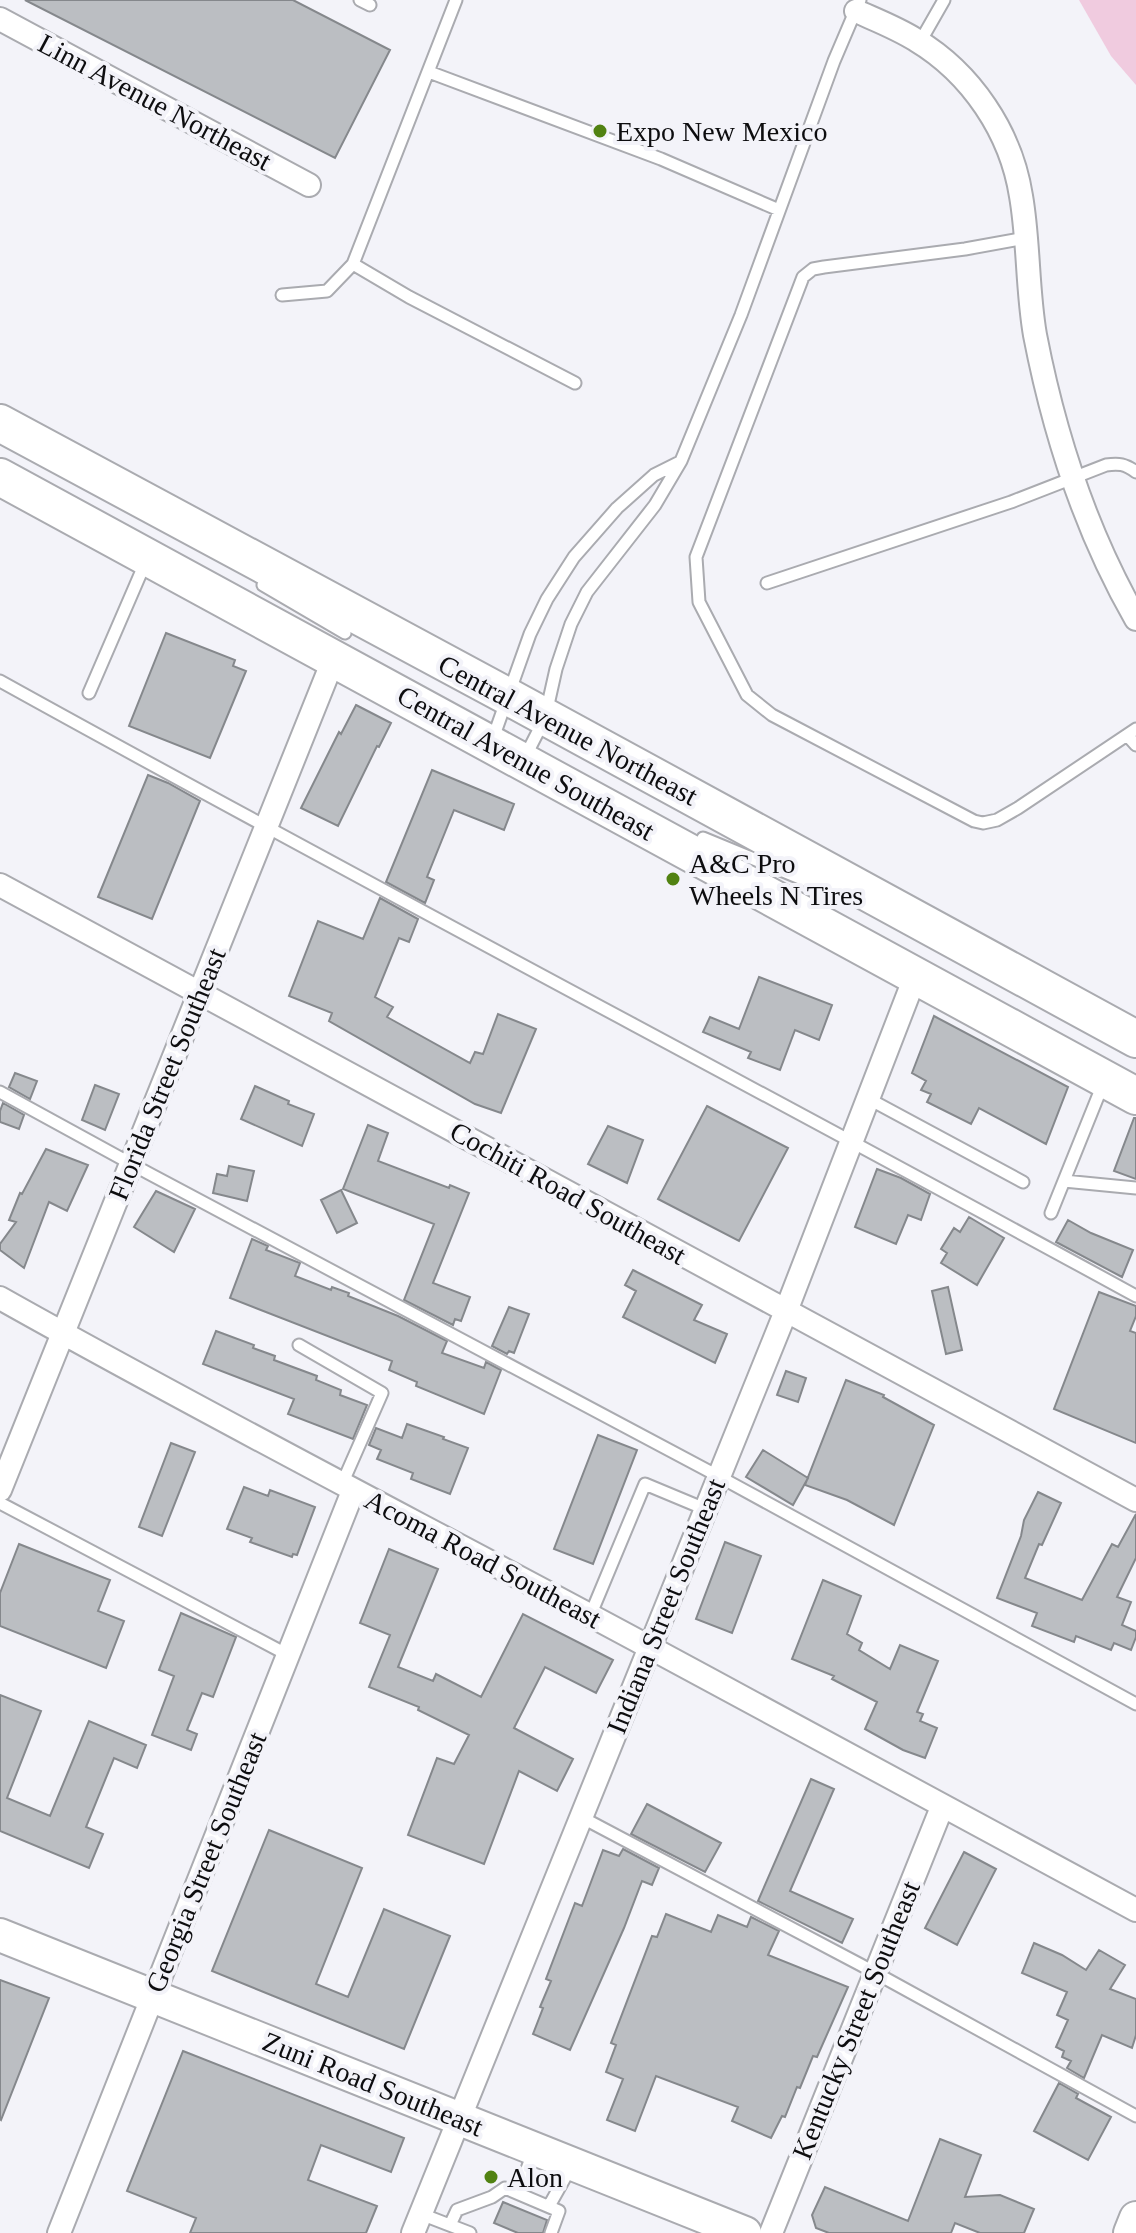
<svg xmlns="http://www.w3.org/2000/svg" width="1136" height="2233" font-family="'Times New Roman',serif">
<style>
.park{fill:#f0cbdf}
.building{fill:#bbbec2;stroke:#85888c;stroke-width:2}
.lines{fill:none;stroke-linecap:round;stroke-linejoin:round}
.lane-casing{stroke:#aaabb0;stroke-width:15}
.street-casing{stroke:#aaabb0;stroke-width:26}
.secondary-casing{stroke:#aaabb0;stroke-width:36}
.primary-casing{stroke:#aaabb0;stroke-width:40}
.lane{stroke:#fff;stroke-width:11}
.street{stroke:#fff;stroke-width:22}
.secondary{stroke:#fff;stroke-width:32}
.primary{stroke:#fff;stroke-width:36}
.poi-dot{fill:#518212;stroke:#f3f3f9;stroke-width:3}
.labels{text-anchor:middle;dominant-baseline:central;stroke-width:8;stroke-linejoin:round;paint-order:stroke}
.street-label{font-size:28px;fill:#0d0d0f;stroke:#f3f3f9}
.poi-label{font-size:28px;fill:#0d0d0f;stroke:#f3f3f9;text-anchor:start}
</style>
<rect width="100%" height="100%" fill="#f3f3f9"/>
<path class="park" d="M1079 0H1136V85L1111 56Z"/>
<path class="building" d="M25 0H293L390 50 335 158Z
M166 633 235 660 233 666 246 671 210 758 129 726Z
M356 705 391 723 379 747 377 746 338 826 301 808 339 732 341 734Z
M432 770 514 804 504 830 454 810 427 877 434 880 425 903 386 882Z
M148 775 168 783 200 801 152 919 98 897Z
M380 898 418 919 409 942 399 938 375 997 393 1007 387 1017 470 1063 475 1052 483 1054 498 1014 536 1029 501 1113 475 1104 329 1021 332 1013 289 996 318 921 363 939Z
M759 977 832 1005 819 1040 795 1030 780 1070 748 1058 751 1052 703 1032 710 1017 739 1029Z
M934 1016 1068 1087 1046 1144 979 1108 971 1124 927 1102 931 1094 921 1090 926 1081 912 1073Z
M15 1073 37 1081 30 1099 9 1087Z
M95 1085 119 1094 105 1130 82 1120Z
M255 1086 289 1101 288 1104 314 1114 302 1146 241 1119Z
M3 1103 24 1115 19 1129 0 1122V1111Z
M707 1106 788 1148 739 1241 658 1199Z
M1134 1118H1136V1179L1114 1171Z
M368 1125 388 1133 378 1161 449 1188 450 1185 469 1193 433 1283 470 1297 461 1321 455 1319 453 1325 404 1300 434 1224 343 1189Z
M608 1126 643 1140 627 1183 588 1164Z
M46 1149 88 1165 67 1211 49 1202 24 1268 0 1250V1244L16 1222 9 1220 20 1193 22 1194Z
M229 1166 254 1171 247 1201 213 1193 217 1174 227 1176Z
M877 1169 901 1178 930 1194 921 1220 908 1215 896 1244 855 1227Z
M341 1190 357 1223 337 1233 321 1200Z
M156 1191 195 1209 174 1252 134 1227Z
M969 1217 1004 1238 977 1285 941 1263 947 1253 941 1249 954 1228 960 1232Z
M1068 1220 1091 1233 1133 1250 1122 1277 1056 1242Z
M252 1239 268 1246 266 1250 300 1263 295 1276 331 1290 332 1287 349 1293 348 1296 398 1316 447 1341 442 1353 484 1368 486 1362 501 1370 484 1414 416 1386 417 1382 389 1370 392 1361 230 1298Z
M633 1270 702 1305 694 1320 727 1334 715 1363 623 1317 636 1291 625 1285Z
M948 1287 962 1350 946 1354 932 1291Z
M1099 1292 1136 1306V1316L1130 1331 1136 1333V1443L1054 1409Z
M509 1307 529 1314 514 1353 509 1351 507 1354 492 1346Z
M216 1331 254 1345 253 1348 275 1356 274 1360 317 1376 316 1380 341 1390 340 1395 367 1405 353 1439 288 1414 294 1399 203 1364Z
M786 1371 806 1378 798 1402 777 1395Z
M846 1380 884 1395 883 1397 934 1425 894 1525 847 1500 805 1485Z
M407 1424 444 1437 443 1439 468 1448 450 1494 411 1479 413 1473 377 1459 381 1450 369 1445 376 1428 402 1438Z
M598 1435 637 1450 593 1564 554 1549Z
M171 1443 195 1452 162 1536 139 1527Z
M763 1450 808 1478 793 1505 746 1477Z
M244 1487 268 1496 270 1490 315 1507 297 1555 293 1554 292 1557 250 1542 252 1538 227 1529Z
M1038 1492 1061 1503 1042 1545 1039 1544 1025 1578 1082 1600 1112 1544 1118 1547 1136 1514V1558L1117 1597 1131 1602 1122 1625 1136 1631V1637L1131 1650 1114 1643 1111 1650 1076 1636 1074 1642 1032 1626 1037 1613 997 1598 1021 1536 1024 1520Z
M725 1542 761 1556 732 1633 696 1619Z
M19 1544 110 1580 98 1611 124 1621 106 1668 0 1626V1593Z
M389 1549 438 1569 398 1667 433 1681 436 1674 481 1697 523 1614 613 1660 596 1693 545 1667 514 1728 573 1759 557 1791 519 1771 484 1864 408 1835 437 1758 454 1764 469 1735 418 1710 419 1707 369 1687 390 1635 360 1623Z
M823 1580 861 1596 847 1634 862 1643 859 1650 890 1669 900 1645 938 1661 917 1712 923 1714 920 1721 937 1728 925 1758 903 1750 865 1729 877 1702 832 1679 834 1676 792 1659Z
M181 1613 236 1637 213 1697 202 1693 187 1730 197 1734 191 1750 152 1735 174 1676 159 1670Z
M0 1695 41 1711 7 1798 50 1816 89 1721 146 1745 137 1768 114 1758 86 1827 103 1834 89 1868 0 1831Z
M811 1779 834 1789 790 1891 853 1919 842 1943 758 1901Z
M647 1804 721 1843 705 1872 631 1834Z
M269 1830 362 1868 316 1984 348 1997 384 1909 450 1936 404 2049 212 1971Z
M623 1849 659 1868 652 1885 642 1881 624 1928 570 2050 533 2034 543 2008 540 2007 551 1981 546 1979 575 1903 582 1906 603 1850 619 1856Z
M964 1852 996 1869 957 1945 925 1928Z
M666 1914 711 1932 718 1915 747 1927 751 1917 779 1931 768 1955 848 1987 817 2057 813 2056 800 2088 797 2087 785 2117 782 2116 771 2138 732 2121 738 2107 656 2076 635 2131 607 2120 623 2079 606 2072 616 2045 611 2043 652 1936 657 1937Z
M1034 1943 1062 1955 1086 1970 1099 1950 1125 1965 1110 1989 1136 1999V2035L1132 2048 1102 2035 1084 2078 1067 2068 1071 2061 1062 2057 1064 2051 1056 2047 1068 2020 1057 2015 1067 1992 1022 1973Z
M0 1980 49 1998 1 2120 0 2119Z
M183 2051 404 2138 391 2172 321 2145 308 2180 377 2206 366 2233H190L196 2218 127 2191Z
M1059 2083 1078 2094 1076 2098 1111 2117 1088 2160 1034 2131Z
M940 2139 981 2155 965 2197 1000 2195 1034 2209 1024 2233H980L955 2223 951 2233H829L816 2228 812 2215 825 2187 908 2221Z
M503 2202 547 2220 543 2233H518L494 2223Z"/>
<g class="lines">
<g class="lane-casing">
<path id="lane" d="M360 0 370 5
M456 0 353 264 409 297 575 383
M920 42 944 0
M429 72 661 159 779 210
M1026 238 965 249 824 267 813 269 803 277 696 557 699 602 747 695 772 715 974 821 983 823 997 820 1018 808 1136 729
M282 295 327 291 353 264
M767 583 1011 502 1106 465C1119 463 1125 464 1136 472
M263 585 345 633
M0 681C377 890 758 1089 1136 1296
M89 693 146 561
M1127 735 1136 745
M492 741 530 634 547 599 574 557 617 508 654 475 680 462
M525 757 545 718 556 669 571 624 587 592 655 505 681 461 741 315 834 61 860 0
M703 838 824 888
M0 1092 148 1173 718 1476 1136 1704
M869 1099 1023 1182
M1064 1181 1136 1188
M1051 1213 1103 1084
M299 1345 382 1393 342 1484
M0 1503 288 1655
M590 1616 645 1484 705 1509
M581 1817 861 1965 1136 2116
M518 2193 533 2153
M549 2206 572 2165
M421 2214 470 2233
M450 2225 457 2210 492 2197 505 2188 559 2211 551 2233"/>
</g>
<g class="street-casing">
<path id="street" d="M856 11C876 20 897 28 916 40 971 73 1011 132 1021 196 1029 242 1027 289 1035 335 1054 433 1086 532 1136 619
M0 19 309 185
M0 885 1136 1500
M0 1298C215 1419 434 1531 651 1648 813 1735 974 1824 1136 1910
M0 1490 334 658
M59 2233 353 1491
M413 2233 786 1311 915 977
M771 2233 942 1807"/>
</g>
<g class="secondary-casing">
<path id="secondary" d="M0 1935 745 2233
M1130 2233 1136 2218"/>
</g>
<g class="primary-casing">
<path id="primary" d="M0 423 507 696 1136 1039
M0 477 1136 1096"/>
</g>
<use href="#lane" class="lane"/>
<use href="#street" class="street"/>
<use href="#secondary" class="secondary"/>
<use href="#primary" class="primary"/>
</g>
<g class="poi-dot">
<circle cx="600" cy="131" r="8"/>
<circle cx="673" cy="879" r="8"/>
<circle cx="491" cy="2177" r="8"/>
</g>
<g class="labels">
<g class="street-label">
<text transform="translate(155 102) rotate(28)">Linn Avenue Northeast</text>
<text transform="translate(568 730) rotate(28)">Central Avenue Northeast</text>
<text transform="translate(526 763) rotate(29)">Central Avenue Southeast</text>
<text transform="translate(167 1074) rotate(-68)">Florida Street Southeast</text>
<text transform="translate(568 1193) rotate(29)">Cochiti Road Southeast</text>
<text transform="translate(483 1559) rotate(28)">Acoma Road Southeast</text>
<text transform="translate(666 1606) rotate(-68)">Indiana Street Southeast</text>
<text transform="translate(206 1862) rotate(-68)">Georgia Street Southeast</text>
<text transform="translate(856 2020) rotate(-68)">Kentucky Street Southeast</text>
<text transform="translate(373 2084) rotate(22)">Zuni Road Southeast</text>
</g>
<g class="poi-label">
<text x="616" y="131">Expo New Mexico</text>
<text x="689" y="863">A&amp;C Pro<tspan x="689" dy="32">Wheels N Tires</tspan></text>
<text x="507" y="2177">Alon</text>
</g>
</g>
</svg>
